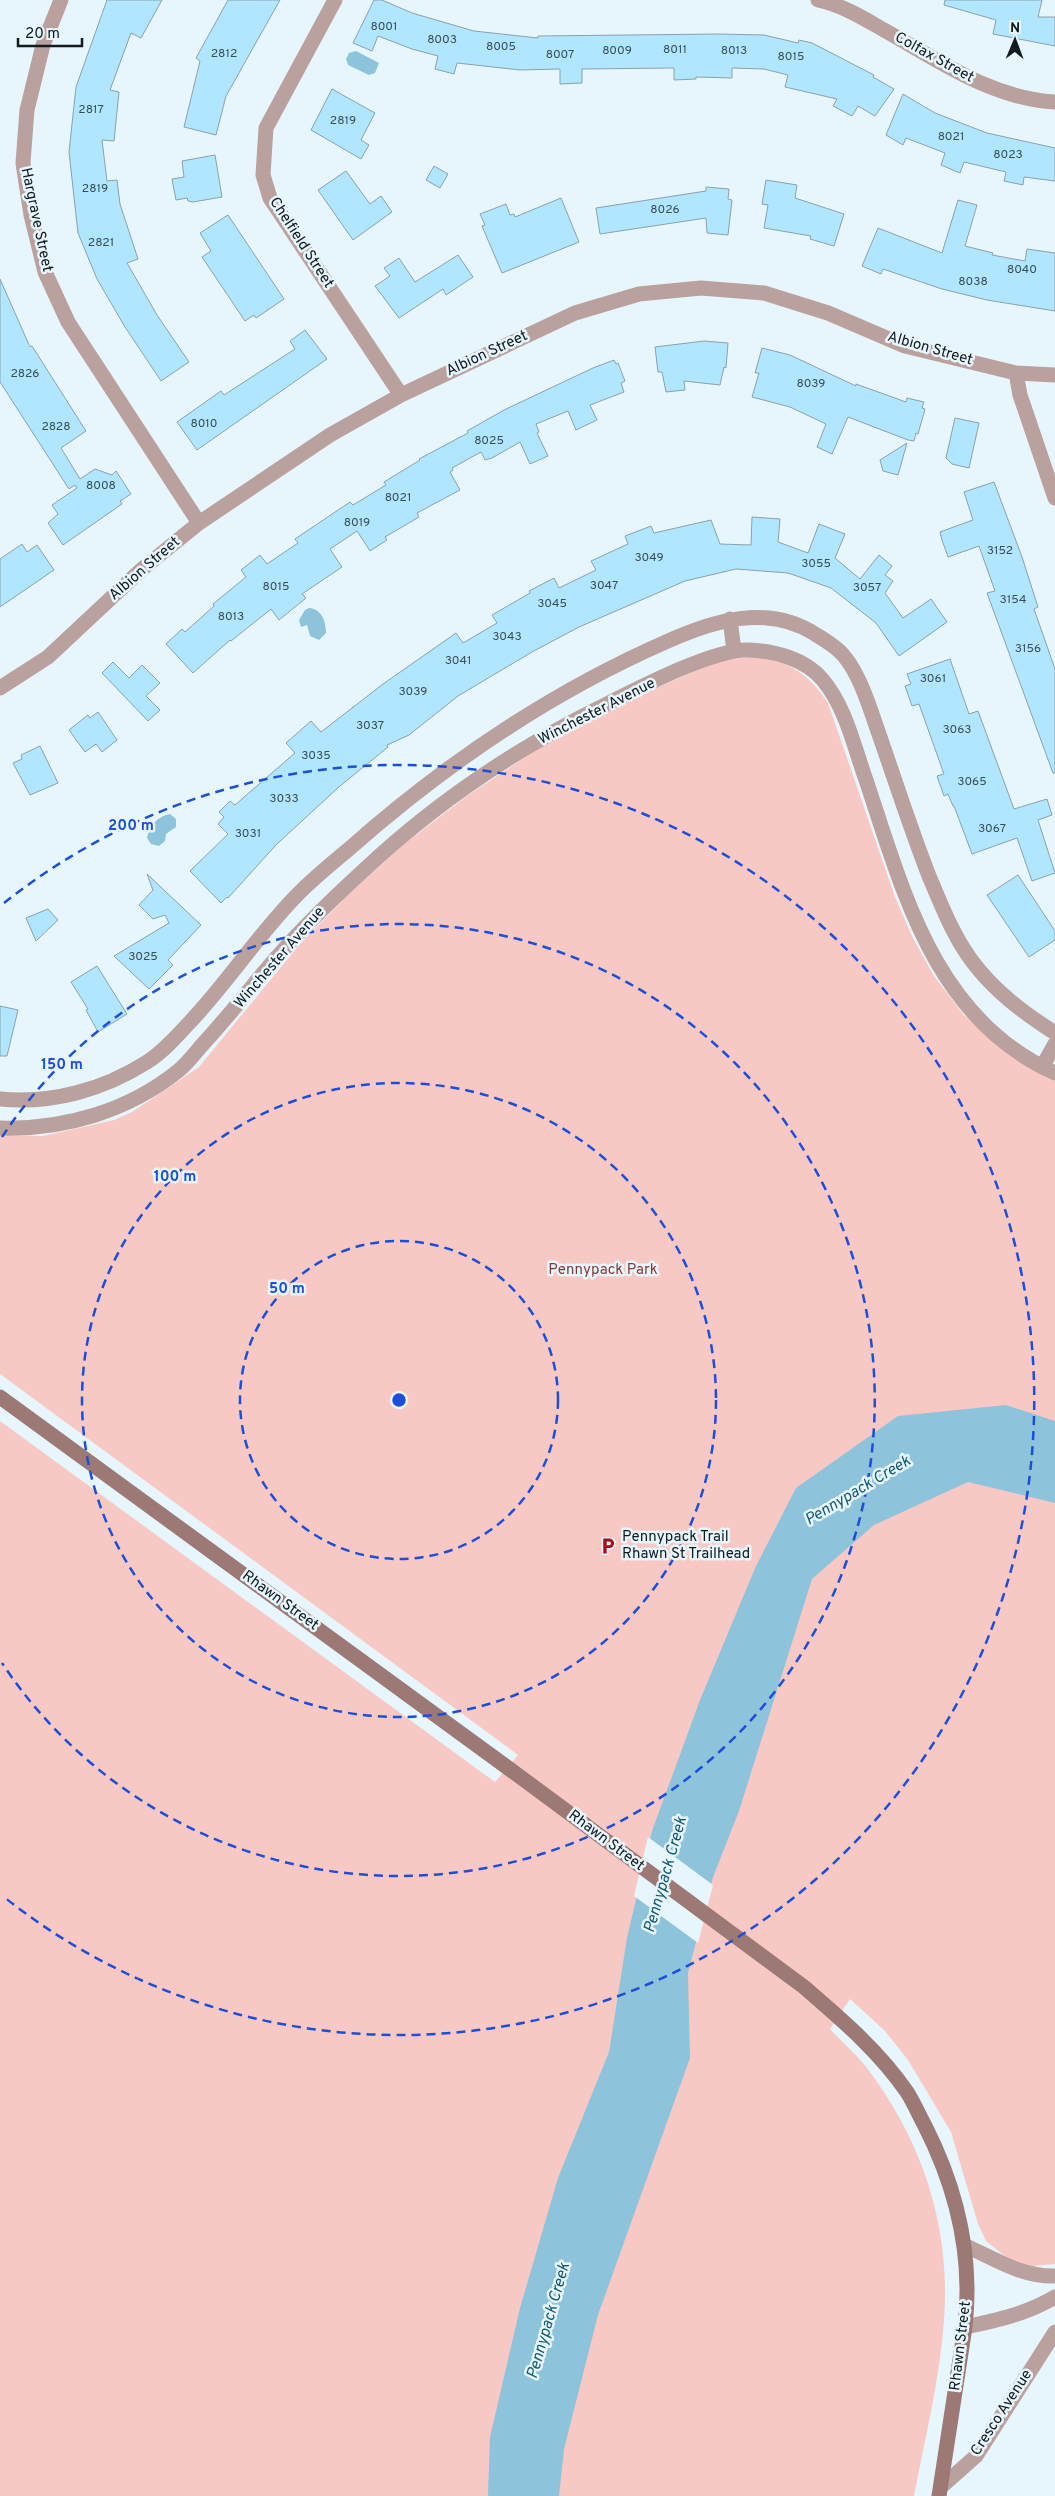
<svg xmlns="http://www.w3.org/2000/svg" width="1055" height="2496" font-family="Overpass,sans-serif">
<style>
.green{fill:#f8c9c4}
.water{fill:#8dc3db}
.pier{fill:#e7f6fd}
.building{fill:#b0e6ff;stroke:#8aa1ab}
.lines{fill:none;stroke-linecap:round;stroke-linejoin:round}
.minor{stroke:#baa19e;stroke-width:15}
.secondary{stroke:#9c7975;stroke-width:15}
.ring{fill:none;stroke:#1d4ed8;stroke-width:2.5;stroke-dasharray:9 6}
.labels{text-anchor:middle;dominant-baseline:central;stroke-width:5;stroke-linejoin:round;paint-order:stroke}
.number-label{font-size:12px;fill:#394d56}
.street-label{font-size:15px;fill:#111a1d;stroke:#e7f6fd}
.park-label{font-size:15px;fill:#7f3b36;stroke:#e7f6fd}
.poi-label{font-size:15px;fill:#111a1d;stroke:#e7f6fd;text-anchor:start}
.water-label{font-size:16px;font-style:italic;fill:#135871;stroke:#e7f6fd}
.centre{fill:#1d4ed8;stroke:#e7f6fd;stroke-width:2.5}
.ring-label{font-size:15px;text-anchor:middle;font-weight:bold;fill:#1d4ed8;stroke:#e7f6fd;stroke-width:5;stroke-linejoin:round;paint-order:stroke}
</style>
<rect width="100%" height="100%" fill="#e7f6fd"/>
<path class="green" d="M763 656C795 666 809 675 828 703L895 897 912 936 934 976 964 1015 996 1043 1055 1081V2264L1033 2266 1020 2264 1005 2256 986 2241 978 2224 951 2132 908 2060 885 2031 850 1999 830 2029C842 2042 856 2054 867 2068 923 2142 951 2227 944 2320 940 2379 925 2438 914 2496H0V1421L495 1782 518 1755 0 1374V1135L43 1136 114 1120 132 1112 199 1067 299 945 346 897 403 845 467 796 547 743 638 696 721 660Z"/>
<path class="water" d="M356 51 379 63 375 73 369 75 348 65 346 59 349 53Z
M309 608C322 609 326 622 326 633L319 640 310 636 307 625 301 627 299 620 305 610Z
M170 814 176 819V827L166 834 165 841 159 846 151 844 147 838C149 826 158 816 170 814Z
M1006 1405 1055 1421V1503L968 1482 874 1525 812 1579 739 1811 713 1877 688 1973 690 2058 598 2315 564 2449 559 2496H488L490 2437 520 2308 558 2178 609 2052 627 1938 652 1831 700 1700 756 1566 796 1488 898 1416Z"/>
<path class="pier" d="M648 1837 713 1885 698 1943 634 1896Z"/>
<path class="building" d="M107 0H162L141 38 131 33 110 90 119 92 114 141 102 140 107 181 117 180 120 204 138 259 127 263 157 315 189 362 161 381 125 327 97 279 78 233 69 152 76 87Z
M228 0H280L226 96 216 135 184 127 200 61 196 58Z
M374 0H382L412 13 474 31 538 38V36L719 34 764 35 798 43 799 40 812 43 874 75 873 77 894 89 875 116 858 106 852 116 833 106 837 99 785 87 788 75 764 69 732 68V78L696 77V79L674 80V68L582 69V83L560 84V69L520 70 457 63 454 74 435 69 438 56 412 49 378 36 372 51 353 43Z
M945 0H1042L1038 17H1055V46L993 34 996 20 944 5Z
M332 89 375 113 361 140 369 145 361 159 311 130Z
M903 94 935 113 987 133 1055 148V181L1024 177 1023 185 1004 181 1006 172 964 162 960 173 941 165 945 153 906 138 903 145 886 135Z
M215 155 222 197 193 202 188 201 187 198 176 200 172 179 184 177 182 161Z
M434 166 448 174 440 188 426 180Z
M346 171 370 204 381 196 392 212 353 240 318 190Z
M766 180 797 185 795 198 844 214 834 246 810 239 811 236 764 228 768 205 762 204Z
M706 187 729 189 728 199 732 200 728 235 707 233 706 218 600 234 596 208 706 191Z
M561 198 579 242 502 273 482 226 485 225 480 214 506 204 510 215 514 214 515 217Z
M958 200 977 205 965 246 993 253 992 255 1025 261 1027 249 1055 253V311L987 300 942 289 883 269 881 274 862 266 878 228 942 253Z
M228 215 284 299 256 318 254 315 245 321 202 257 211 251 200 233Z
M458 255 473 277 446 295 443 289 399 318 375 286 390 276 384 268 399 258 415 282Z
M0 279 30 347 32 346 86 431 61 448 80 479 95 469 112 475 116 471 131 494 120 501 122 504 63 545 48 523 58 514 52 505 77 488 75 485 69 489 0 382Z
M305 330 327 359 197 450 177 422 221 391 224 395 295 349 290 341Z
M704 341 728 343 726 368 724 367 720 385 684 381 685 390 666 392 662 372H658L655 347Z
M762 348 790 355 856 386V384L906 402 907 398 924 402 922 408 925 409 918 434 916 433 914 441 908 440 848 417 832 454 817 447 826 424 790 407 752 397 759 373H755Z
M614 360 616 364 618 363 625 381 621 383 624 392 590 405 597 420 576 430 568 411 536 424 539 432 537 433 548 456 530 464 520 442 492 458 485 460 481 452 452 468 453 470 450 472 460 490 417 513 419 517 385 537 387 540 370 551 357 531 330 549 342 567 302 594 306 598 279 620 271 609 231 641 230 640 193 673 166 644 182 629 185 632 214 606 213 604 246 577 241 570 260 555 267 564 298 543 295 539 350 502 353 505 386 485 384 482 420 460 419 459 468 433 467 431 504 410 593 368Z
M955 418 979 423 969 468 952 464 946 458Z
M907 443 898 475 883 471 880 460Z
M994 482 1022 557 1038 607 1034 609 1055 669V773H1053L987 593 995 591 979 546 948 557 942 540 940 532 973 520 964 492Z
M752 517 780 519 778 542 808 553 819 524 845 534 835 558 860 579 879 555 892 566 885 575 893 581 885 593 903 618 931 599 947 622 899 656 876 623 831 588 814 582 788 573 736 569 685 581 579 627 532 652 458 696 409 735 387 745 388 747 340 786 277 844 228 898 227 897 221 903 190 871 228 834 218 824 224 817 219 812 230 801 235 805 295 753 286 743 311 721 321 732 383 684 456 633 463 643 497 623 492 615 530 593 529 591 554 578 559 588 596 570 591 561 628 544 625 536 651 526 654 533 711 520 720 544 751 545Z
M22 544 27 552 37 545 54 570 0 607V559Z
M950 659 969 714 978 711 1014 809 1047 799 1052 815 1038 820 1055 873 1032 881 1017 838 972 854 954 806H953L948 794 944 796 937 776 944 774 919 704 912 706 905 686 911 684 907 674Z
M113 662 129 678 142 665 160 683 146 696 160 710 148 721 102 673Z
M98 712 117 740 102 752 96 744 85 752 69 730 88 715 90 718Z
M40 746 58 783 30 795 13 763 22 759 21 755Z
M147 874 201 925 168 960 173 965 149 989 114 956 169 923 165 915 153 919 139 905 153 890Z
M1018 875 1055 931V940L1029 957 987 895Z
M48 909 58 920 36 941 26 918Z
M97 966 127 1014 98 1032 86 1010 88 1009 71 982Z
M0 1006 18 1010 7 1056H0Z"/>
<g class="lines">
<path class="minor" d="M61 0 43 45 27 110 23 163 31 215 45 272 68 322 199 523
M335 0 266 128 263 175 270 198 401 395
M818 0C842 5 863 18 884 30 938 60 992 99 1055 102
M1016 373 1020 395 1055 498
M730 619 734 651
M0 688 48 657 141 570 199 523 330 435 401 395 575 313 639 294 701 288 764 293 828 313 905 346 1016 373 1055 375
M1042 1067 1055 1044
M0 1099C52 1104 103 1090 147 1062 163 1052 177 1036 190 1022 229 981 259 933 299 893 315 877 332 863 349 849 446 763 549 693 668 641 715 620 768 604 815 634 825 640 837 647 844 656 861 676 871 712 880 737 896 783 911 830 929 876 941 904 953 936 972 961 994 991 1024 1013 1055 1033
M0 1128C64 1130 128 1111 178 1071 188 1063 195 1053 203 1044 225 1020 245 995 265 971 295 935 329 902 363 871 432 806 514 750 599 708 633 691 714 648 749 650 775 651 805 659 822 679 846 707 854 747 866 780 904 894 935 1019 1055 1073
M966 2246C995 2259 1022 2277 1055 2276
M965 2327C998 2320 1026 2314 1055 2297
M941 2487 976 2456 1055 2332"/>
<path class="secondary" d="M0 1397 515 1773 804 1987C841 2019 879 2051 907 2092 914 2103 919 2115 925 2126 957 2189 973 2256 965 2327L939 2496"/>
</g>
<g class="ring">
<circle cx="399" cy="1400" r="159"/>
<circle cx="399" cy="1400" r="317"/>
<path d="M2 1137A476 476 0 1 1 2 1663"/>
<path d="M4 903A635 635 0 1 1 4 1897"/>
</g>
<defs>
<g id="parking-bare" transform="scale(1.35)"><path d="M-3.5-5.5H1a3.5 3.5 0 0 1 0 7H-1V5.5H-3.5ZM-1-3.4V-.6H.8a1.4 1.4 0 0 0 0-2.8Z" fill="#a50d19" stroke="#e7f6fd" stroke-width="2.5" paint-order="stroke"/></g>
</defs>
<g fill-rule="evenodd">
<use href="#parking-bare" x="608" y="1546"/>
</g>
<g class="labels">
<g class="number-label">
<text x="384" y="27">8001</text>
<text x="442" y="40">8003</text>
<text x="501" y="47">8005</text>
<text x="675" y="50">8011</text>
<text x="617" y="51">8009</text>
<text x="734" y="51">8013</text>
<text x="224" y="54">2812</text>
<text x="560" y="55">8007</text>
<text x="791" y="57">8015</text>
<text x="91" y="110">2817</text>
<text x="343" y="121">2819</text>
<text x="951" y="137">8021</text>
<text x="1008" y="155">8023</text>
<text x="95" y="189">2819</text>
<text x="665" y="210">8026</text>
<text x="101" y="243">2821</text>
<text x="1022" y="270">8040</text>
<text x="973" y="282">8038</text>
<text x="25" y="374">2826</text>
<text x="811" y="384">8039</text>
<text x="204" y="424">8010</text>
<text x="56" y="427">2828</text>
<text x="489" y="441">8025</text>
<text x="101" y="486">8008</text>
<text x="398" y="498">8021</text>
<text x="357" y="523">8019</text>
<text x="1000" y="551">3152</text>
<text x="649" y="558">3049</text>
<text x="816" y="564">3055</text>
<text x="604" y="586">3047</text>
<text x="276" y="587">8015</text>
<text x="867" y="588">3057</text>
<text x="1013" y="600">3154</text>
<text x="552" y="604">3045</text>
<text x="231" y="617">8013</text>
<text x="507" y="637">3043</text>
<text x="1028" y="649">3156</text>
<text x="458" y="661">3041</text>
<text x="933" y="679">3061</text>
<text x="413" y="692">3039</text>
<text x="370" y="726">3037</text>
<text x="957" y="730">3063</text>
<text x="316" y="756">3035</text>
<text x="972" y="782">3065</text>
<text x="284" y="799">3033</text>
<text x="992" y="829">3067</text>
<text x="248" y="834">3031</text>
<text x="143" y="957">3025</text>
</g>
<g class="street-label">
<text transform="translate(934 58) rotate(29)">Colfax Street</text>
<text transform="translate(36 220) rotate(78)">Hargrave Street</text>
<text transform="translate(301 243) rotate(57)">Chelfield Street</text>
<text transform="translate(930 349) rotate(16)">Albion Street</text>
<text transform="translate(487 354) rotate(-25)">Albion Street</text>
<text transform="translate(145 569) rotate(-41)">Albion Street</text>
<text transform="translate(597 712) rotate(-27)">Winchester Avenue</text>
<text transform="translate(280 958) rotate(-49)">Winchester Avenue</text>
<text transform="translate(280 1601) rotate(36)">Rhawn Street</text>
<text transform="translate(606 1841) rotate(37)">Rhawn Street</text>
<text transform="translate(961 2346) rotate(-83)">Rhawn Street</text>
<text transform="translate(1002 2413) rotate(-57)">Cresco Avenue</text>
</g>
<g class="park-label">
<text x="603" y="1270">Pennypack Park</text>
</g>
<g class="poi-label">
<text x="622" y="1537">Pennypack Trail<tspan x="622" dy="17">Rhawn St Trailhead</tspan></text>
</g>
<g class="water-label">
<text transform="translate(858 1491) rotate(-31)">Pennypack Creek</text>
<text transform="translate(666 1875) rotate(-74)">Pennypack Creek</text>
<text transform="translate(549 2321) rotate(-74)">Pennypack Creek</text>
</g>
</g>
<circle cx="399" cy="1400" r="8" class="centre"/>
<g class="ring-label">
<text x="131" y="830">200 m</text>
<text x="62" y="1069">150 m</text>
<text x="175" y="1181">100 m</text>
<text x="287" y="1293">50 m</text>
</g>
<g transform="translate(1015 40) rotate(1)" stroke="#e7f6fd" stroke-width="4" paint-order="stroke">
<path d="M0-4L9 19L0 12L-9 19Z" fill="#111a1d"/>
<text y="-8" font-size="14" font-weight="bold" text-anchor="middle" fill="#111a1d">N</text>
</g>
<path d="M18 38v8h64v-8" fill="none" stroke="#111a1d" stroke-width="2.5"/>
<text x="25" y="38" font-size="15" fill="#111a1d" stroke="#e7f6fd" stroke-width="4" paint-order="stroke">20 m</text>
</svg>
